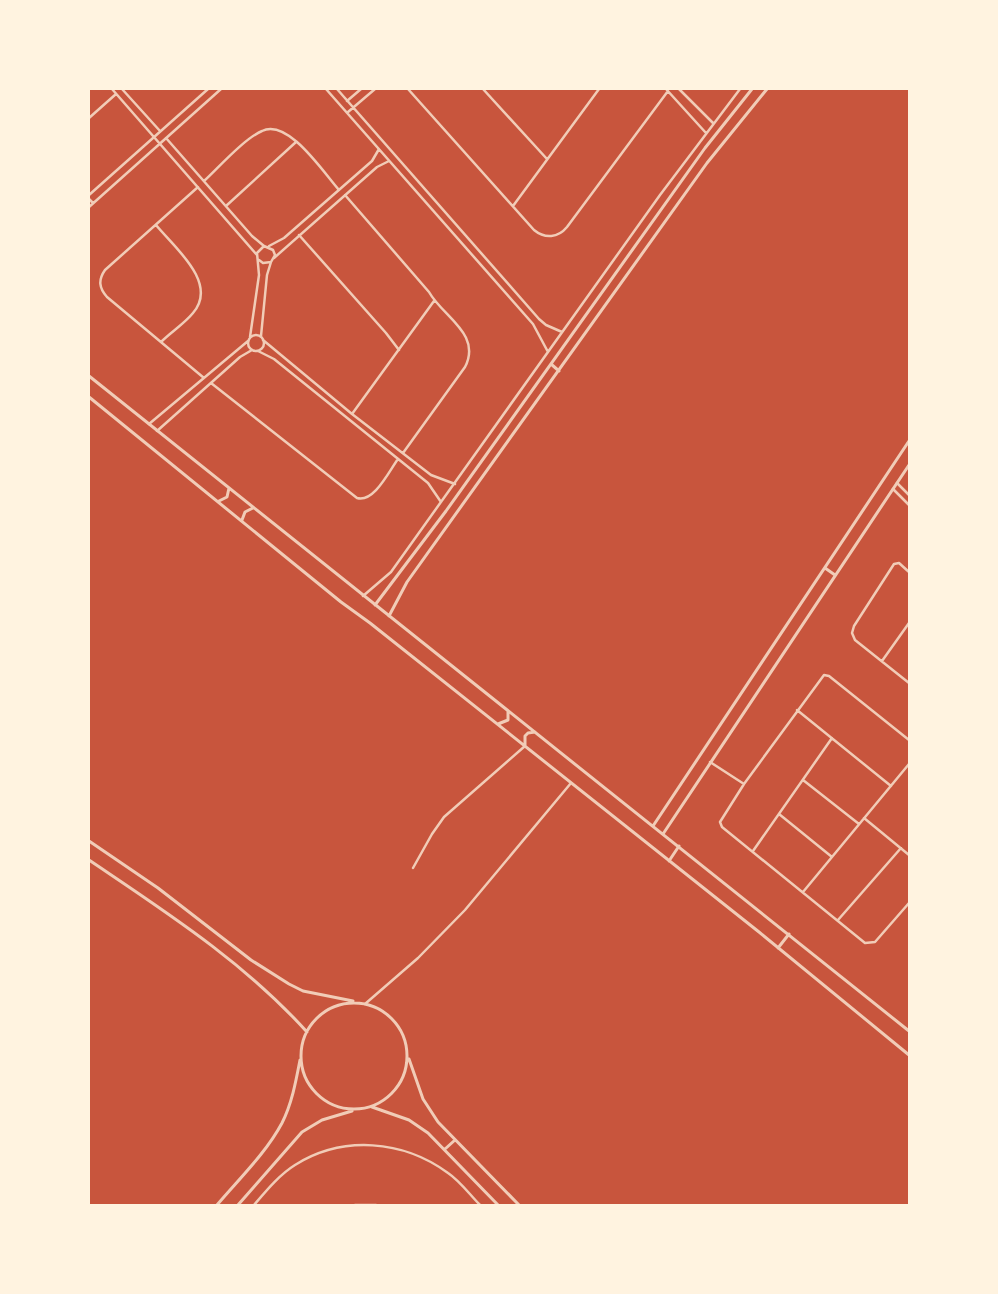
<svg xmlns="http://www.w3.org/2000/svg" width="998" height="1294" font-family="'DM Sans',sans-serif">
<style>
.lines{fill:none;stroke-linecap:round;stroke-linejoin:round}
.minor{stroke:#f1ccb7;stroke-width:2.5}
.tertiary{stroke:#f1ccb7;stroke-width:3}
</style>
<rect width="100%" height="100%" fill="#c8553d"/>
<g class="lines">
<path class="minor" d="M112 89 257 255
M122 89 160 131
M326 89 533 324 548 352
M337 89 539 319 546 325 562 332
M408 89 534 230C545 239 558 238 567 227L668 91
M483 89 547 159
M666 89 706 133
M679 89 713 123
M347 101 361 89
M348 112 375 89
M89 118 116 94
M166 138 252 236 264 246
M204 181C219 167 245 138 262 131 288 118 323 172 339 190
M198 187 105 270C98 280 99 288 107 297L204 378
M89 195 208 89
M345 195 429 292C443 317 482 334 465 367L403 453
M89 199 93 203
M226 206 296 142
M513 206 599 89
M89 207 221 89
M156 225C174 247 219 283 193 313 184 324 171 332 161 342
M299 235 386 333 399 350
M269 246 284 238 372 161 379 149
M274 258 377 167 389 161
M248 343a8 8 0 1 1 16 0a8 8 0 1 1-16 0Z
M261 336 267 275 271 262
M250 337 259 275 257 253 264 246 273 250 275 255 271 262 263 263 259 260
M263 340 352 414 431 475 455 484
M258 351 274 359 428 483 441 502
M211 383 357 498C374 503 389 471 398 459
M352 414 434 301
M149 424 248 341
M157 431 240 357 252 350
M897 483 909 495
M893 489 909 505
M909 572 899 563 894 564 854 626 852 633 855 640 909 683
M363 596 391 572 660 195 740 89
M882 661 909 623
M797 710 891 786
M909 740 829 676 824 675 744 784 720 822 722 827 865 943 875 942 909 903
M710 762 744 784
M803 780 859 824
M779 814 832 857
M864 818 909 855
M753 851 832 738
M413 868 432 834 444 817 525 746
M803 892 909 764
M838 920 901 848
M365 1004 418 958 465 910 571 783
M254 1205C266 1191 279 1175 295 1165 343 1135 403 1140 448 1173 460 1181 470 1195 480 1205
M355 1205H376"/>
<path class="tertiary" d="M551 364 559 371
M89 376 909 1031
M89 397 341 602 370 623 759 932 909 1055
M219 501 227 497 229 488
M242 520 245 512 253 508
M825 568 835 575
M375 605 446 511 705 148 752 89
M389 616 407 582 707 163 767 89
M498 724 508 720V711
M525 745V736L528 733 535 732
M653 826 909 441
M663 834 909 465
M89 841 158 888 251 960 289 984 303 991 353 1001
M89 860C166 912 244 962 307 1032
M669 861 679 846
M778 948 789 934
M301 1056a53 53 0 1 1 106 0a53 53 0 1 1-106 0Z
M409 1059 423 1099 438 1122 519 1205
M372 1107 409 1120 428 1133 498 1205
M445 1149 455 1140
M217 1205C239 1179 266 1153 282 1123 292 1103 296 1081 300 1060
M238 1205 302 1132 322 1120 352 1111"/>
</g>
<rect width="998" height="1294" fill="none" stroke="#fff3e0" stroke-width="180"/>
</svg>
